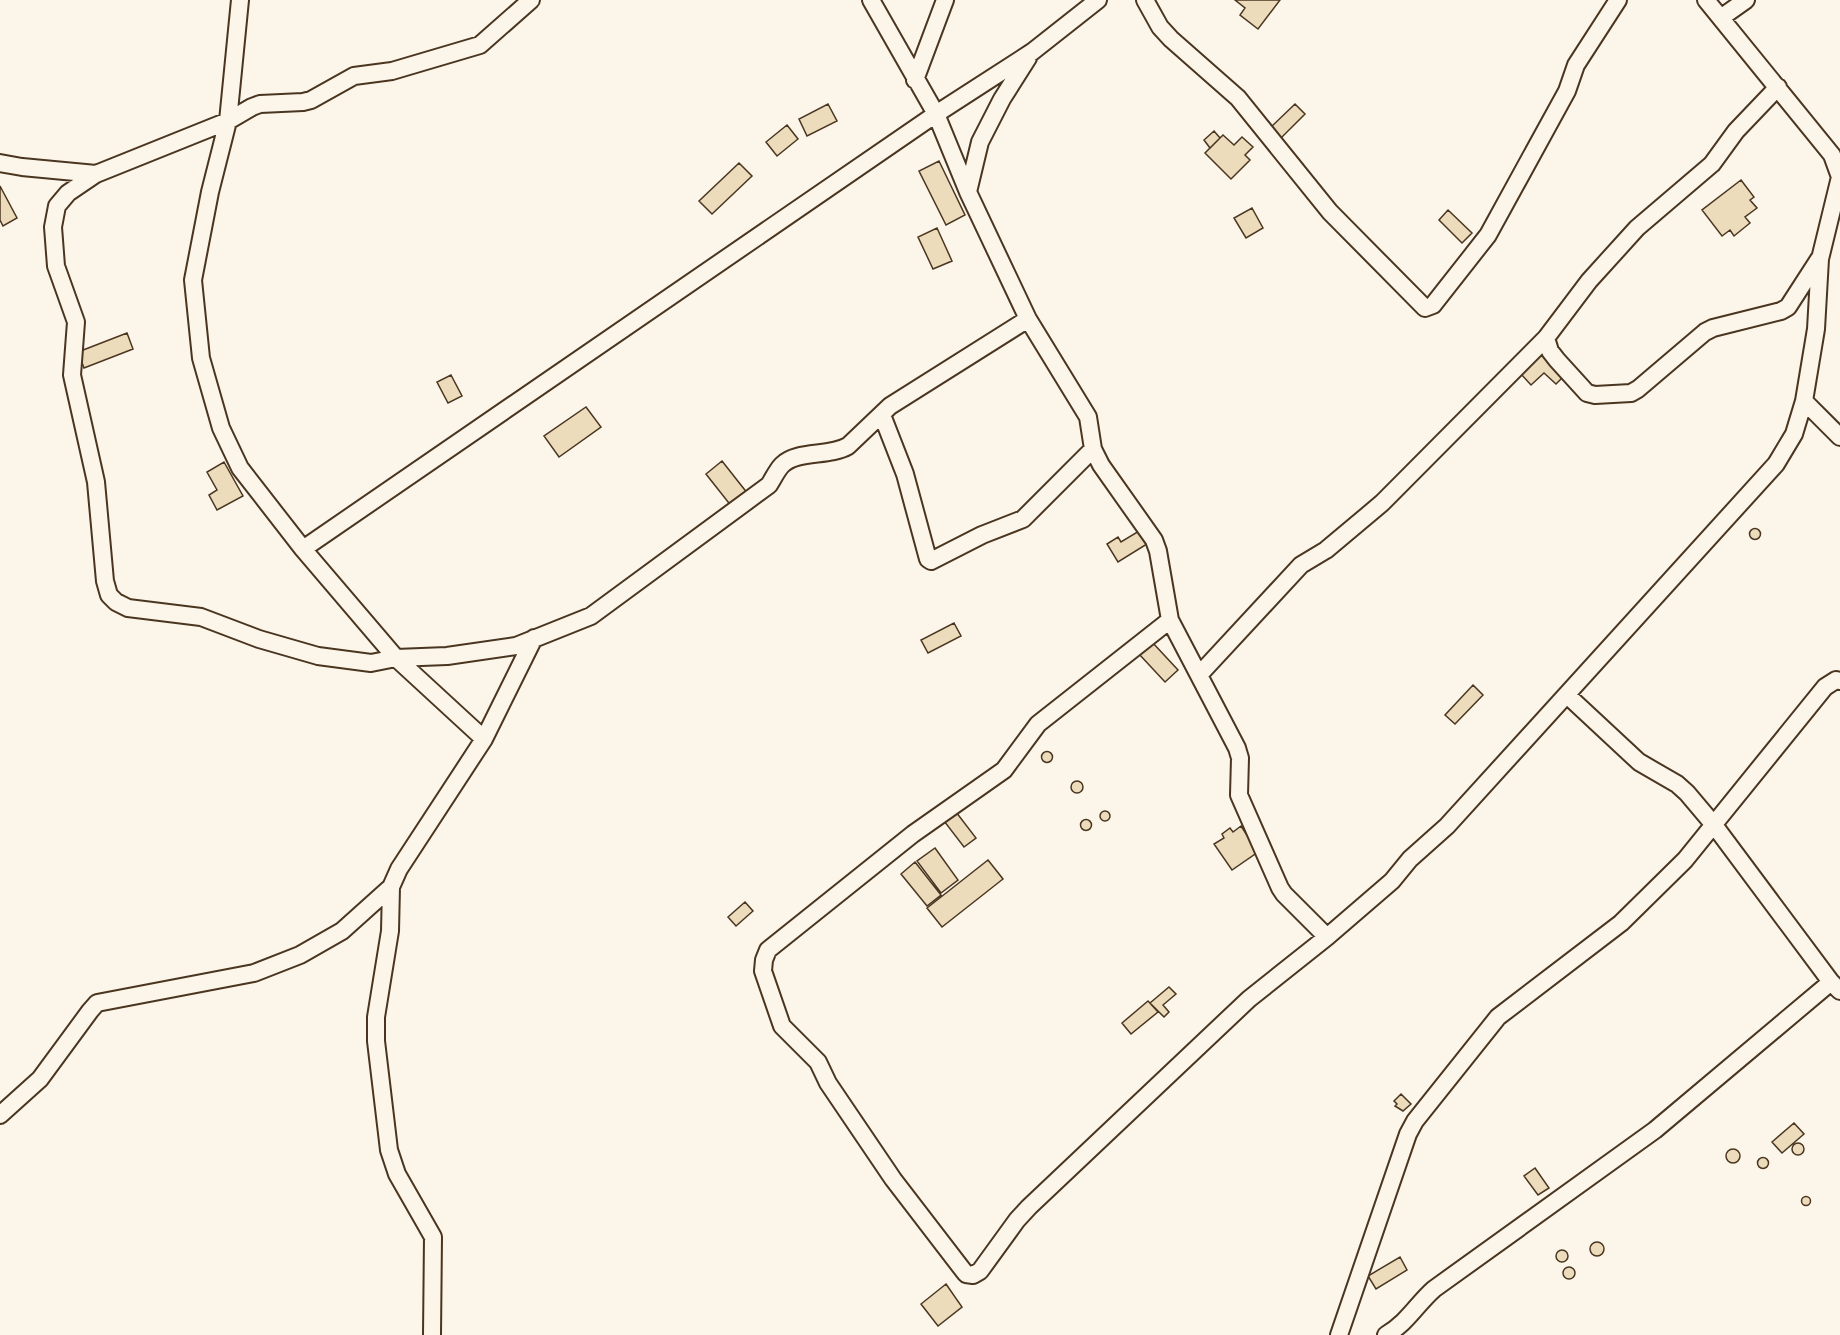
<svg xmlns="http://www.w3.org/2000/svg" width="1840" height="1335" font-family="'Alegreya Sans',sans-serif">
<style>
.building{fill:#ecdcbc;stroke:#4a3520;stroke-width:1.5}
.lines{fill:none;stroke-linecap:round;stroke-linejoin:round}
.minor-casing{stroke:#4a3520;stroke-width:20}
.minor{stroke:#fbf6e9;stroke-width:16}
</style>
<rect width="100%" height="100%" fill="#fbf6e9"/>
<path class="building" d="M1235 0H1280L1258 29 1240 15 1245 8Z
M828 104 837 121 807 136 799 119Z
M1295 104 1305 114 1281 138 1271 127Z
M787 125 798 139 777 156 766 142Z
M1214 131 1220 138 1210 148 1204 140Z
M1223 135 1234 145 1242 137 1253 147 1245 155 1250 160 1231 179 1205 153Z
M939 161 965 215 946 225 919 171Z
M739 163 752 176 712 214 699 201Z
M1741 180 1754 197 1750 200 1757 208 1745 217 1750 223 1734 236 1730 230 1722 236 1702 210Z
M0 186 17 218 3 226 0 220Z
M1252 208 1263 228 1246 238 1234 218Z
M1448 210 1472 233 1462 243 1439 220Z
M937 228 952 261 933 269 918 237Z
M127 333 133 349 84 368 78 352Z
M1543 353 1565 375 1556 384 1544 373 1531 385 1521 374Z
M451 375 462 396 448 403 437 382Z
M586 407 601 427 559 457 544 436Z
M722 461 748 494 732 507 706 474Z
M224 462 243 496 217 510 209 495 217 490 207 472Z
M1749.5 534a5.5 5.5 0 1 1 11 0a5.5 5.5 0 1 1-11 0Z
M1139 531 1147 544 1118 562 1107 544 1118 537 1121 542Z
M954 623 961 636 928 653 921 640Z
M1152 642 1178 670 1165 682 1139 654Z
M1473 685 1483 695 1455 724 1445 715Z
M1041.5 757a5.5 5.5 0 1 1 11 0a5.5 5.5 0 1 1-11 0Z
M1071 787a6 6 0 1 1 12 0a6 6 0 1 1-12 0Z
M1100 816a5 5 0 1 1 10 0a5 5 0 1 1-10 0Z
M956 812 976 838 964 847 944 821Z
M1080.5 825a5.5 5.5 0 1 1 11 0a5.5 5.5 0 1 1-11 0Z
M1241 826 1258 852 1232 870 1214 844 1224 838 1222 834 1230 828 1233 832Z
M935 848 958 880 941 893 917 861Z
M988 860 1003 879 942 927 927 908Z
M915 862 941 895 927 906 901 874Z
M745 902 753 911 736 926 728 917Z
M1169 987 1176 994 1163 1005 1169 1012 1164 1017 1150 1003Z
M1148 1001 1158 1012 1131 1034 1122 1023Z
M1401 1094 1411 1104 1403 1111 1395 1106 1397 1104 1394 1101Z
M1794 1123 1804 1134 1782 1153 1772 1142Z
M1792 1149a6 6 0 1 1 12 0a6 6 0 1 1-12 0Z
M1726 1156a7 7 0 1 1 14 0a7 7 0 1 1-14 0Z
M1757.5 1163a5.5 5.5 0 1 1 11 0a5.5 5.5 0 1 1-11 0Z
M1535 1168 1549 1188 1538 1195 1524 1176Z
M1801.5 1201a4.5 4.5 0 1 1 9 0a4.5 4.5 0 1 1-9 0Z
M1590 1249a7 7 0 1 1 14 0a7 7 0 1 1-14 0Z
M1556 1256a6 6 0 1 1 12 0a6 6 0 1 1-12 0Z
M1400 1257 1407 1270 1376 1289 1368 1276Z
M1563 1273a6 6 0 1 1 12 0a6 6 0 1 1-12 0Z
M946 1284 962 1307 938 1326 921 1304Z"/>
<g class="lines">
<g class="minor-casing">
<path id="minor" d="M240 0 228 121 210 192 193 280 201 358 221 428 240 468 303 549 396 658 484 739
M871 0 936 114 968 192 1028 319 1088 417 1093 449 1101 465 1154 540 1158 551 1170 620 1237 748 1240 758 1239 795 1280 888 1284 894 1327 937
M1145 0 1160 27 1171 39 1238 98 1330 212 1425 308 1433 305 1488 235 1567 91 1576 65 1618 0
M1722 17 1746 0
M915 80 945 0
M0 163 22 167 96 174 228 121 252 107 260 104 303 102 311 100 354 76 392 71 480 45 531 0
M96 174 68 193 57 206 53 227 56 266 76 322 72 375 96 482 105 581 109 595 116 602 128 608 201 617 259 639 318 656 371 663 396 658 447 656 516 646 591 616 769 485C773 479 777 470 782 465 797 450 829 457 848 446L890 406 1028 319
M968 192 980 142 1002 99 1028 58
M1546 338 1550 351 1557 360 1587 393 1595 395 1631 393 1638 389 1705 332 1713 328 1781 311 1788 307 1819 259
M1804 401 1840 437
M882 415 905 474 928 559 931 561 982 535 1023 519 1093 449
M303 549 936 114 1032 52 1098 0
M1170 620 1038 724 1004 770 913 834 768 950 764 960 763 971 782 1026 818 1062 828 1083 893 1179 966 1274 973 1275 980 1271 1017 1220 1029 1207 1249 999 1327 937 1392 881 1410 859 1447 826 1776 464 1794 434 1804 401 1816 329 1820 259 1840 177 1832 155 1706 0
M1199 675 1301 565 1326 550 1382 503 1546 338 1589 281 1637 228 1712 164 1736 131 1778 87
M1567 695 1639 762 1677 784 1687 793 1714 825 1831 982 1840 991
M391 887 390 931 376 1017V1041L389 1150 397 1174 433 1237 432 1335
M0 1115 40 1079 90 1011 97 1003 254 973 300 955 342 931 391 887 399 869 484 739 534 638
M1339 1335 1408 1134 1415 1121 1498 1017 1621 923 1685 860 1825 687 1836 680 1840 681
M1386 1335C1408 1322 1416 1305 1434 1289L1655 1130 1831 982"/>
</g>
<use href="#minor" class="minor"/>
</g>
</svg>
